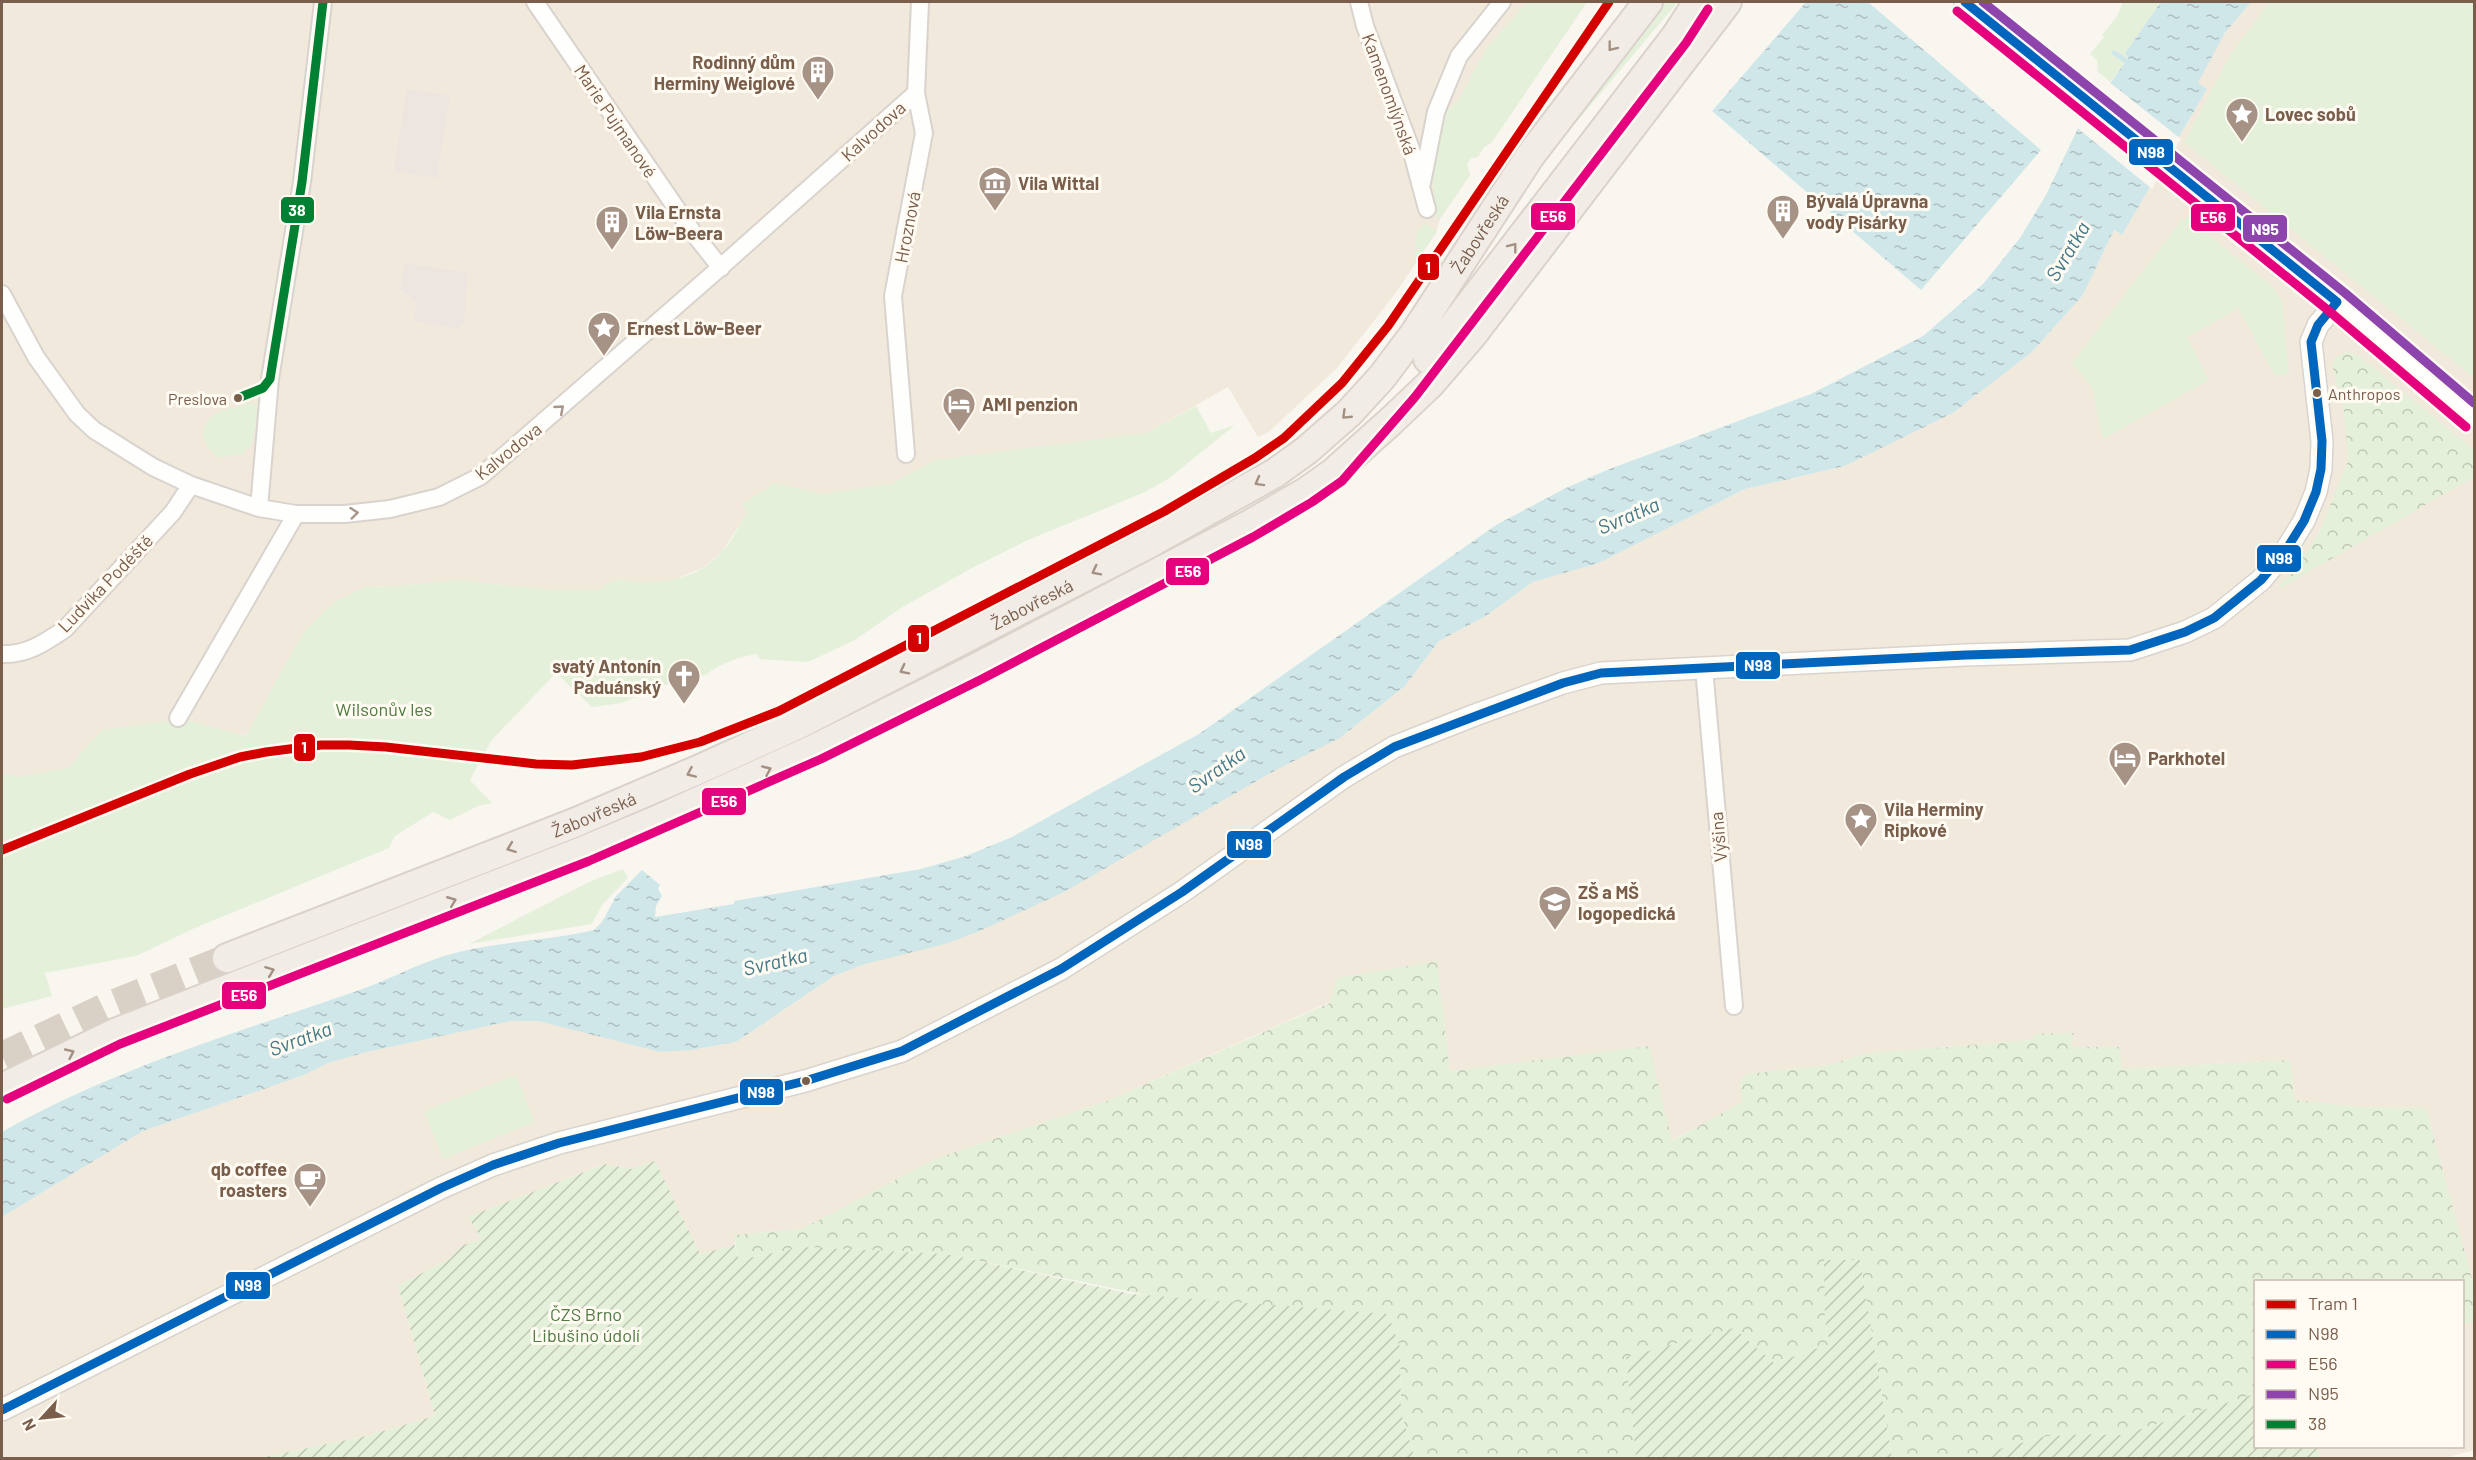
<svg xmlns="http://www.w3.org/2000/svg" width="2476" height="1460" font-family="Barlow,sans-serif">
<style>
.residential{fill:#f2e9dd;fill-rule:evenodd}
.industrial{fill:#ede6e0}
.green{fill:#e5f0da}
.forest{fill:url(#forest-crowns)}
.garden{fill:url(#garden-furrows)}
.water{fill:url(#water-ripples)}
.pier{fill:#f9f6ef}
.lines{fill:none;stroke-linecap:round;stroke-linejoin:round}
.stream{stroke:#d0e7ea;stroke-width:5}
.trunk-tunnel{stroke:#d9d0c6;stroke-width:28;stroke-dasharray:28 14;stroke-linecap:butt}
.minor-casing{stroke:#d9d3cd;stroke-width:20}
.tertiary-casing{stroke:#d9d3cd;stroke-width:24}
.trunk-casing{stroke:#dad2cb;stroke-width:32}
.minor{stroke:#fefefd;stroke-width:16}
.tertiary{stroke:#fefefd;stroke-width:21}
.trunk{stroke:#f2ece6;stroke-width:28}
.bus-1-casing{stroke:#fffbf2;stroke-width:14}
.bus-2-casing{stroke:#fffbf2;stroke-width:14}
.bus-3-casing{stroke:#fffbf2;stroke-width:14}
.bus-4-casing{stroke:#fffbf2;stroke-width:14}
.bus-1{stroke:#0065bd;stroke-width:9}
.bus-2{stroke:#e5007d;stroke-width:9}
.bus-3{stroke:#8e44ad;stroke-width:9}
.bus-4{stroke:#008033;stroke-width:9}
.tram-1-casing{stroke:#fffbf2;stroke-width:14}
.tram-1{stroke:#d40000;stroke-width:9}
.oneway{stroke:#a49082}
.oneway2{stroke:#a8968a}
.bus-dot{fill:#7a5e4c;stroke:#fffbf2;stroke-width:2}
.labels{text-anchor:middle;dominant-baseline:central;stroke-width:6;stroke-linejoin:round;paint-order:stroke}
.bus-label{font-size:16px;fill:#7a5e4c;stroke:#fffbf2;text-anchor:start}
.poi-label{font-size:18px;font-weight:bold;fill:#7a5e4c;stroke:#fffbf2;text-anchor:start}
.street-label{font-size:18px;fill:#7a5e4c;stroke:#fffbf2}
.park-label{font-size:18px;fill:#4f7a41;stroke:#fffbf2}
.water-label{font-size:20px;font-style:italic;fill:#427887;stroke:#fffbf2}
.line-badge{stroke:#fffbf2;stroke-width:2}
.badge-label{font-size:16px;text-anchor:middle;font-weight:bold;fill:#fff}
</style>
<defs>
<pattern id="forest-crowns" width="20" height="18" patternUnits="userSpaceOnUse" patternTransform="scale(1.5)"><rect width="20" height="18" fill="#e5f0da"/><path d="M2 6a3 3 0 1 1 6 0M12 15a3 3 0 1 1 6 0" fill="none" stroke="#bfc6b3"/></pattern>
<pattern id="garden-furrows" width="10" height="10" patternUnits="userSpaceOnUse" patternTransform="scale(1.5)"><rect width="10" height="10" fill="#e5f0da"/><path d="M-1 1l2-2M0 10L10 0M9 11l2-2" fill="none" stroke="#bfc6b3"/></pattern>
<pattern id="water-ripples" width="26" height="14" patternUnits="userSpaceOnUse" patternTransform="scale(1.5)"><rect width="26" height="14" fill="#d0e7ea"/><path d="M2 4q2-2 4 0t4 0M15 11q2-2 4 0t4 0" fill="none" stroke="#aebec0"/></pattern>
</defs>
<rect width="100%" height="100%" fill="#f9f6ef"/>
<path class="residential" d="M2 2H1587L1492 142 1484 147 1478 157 1471 158 1467 165 1470 175 1440 219 1436 233 1395 294 1337 368 1270 431 1258 437 1228 387 1147 433 935 460 891 484 823 494 775 483 742 505 748 512 721 553 704 567 674 580 644 584 616 579 599 590H554L457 580 396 586 365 587 303 633 246 736 182 719 102 730 68 768 19 777 2 773ZM400 290 464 323 414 321 416 302Z
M2251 2H2474V1286L2426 1108 2360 1107 2295 1100 2290 1060 2122 1069 2070 1047 2074 1034H2034L2033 1040 1869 1053 1827 1065 1747 1074 1740 1082 1743 1102 1671 1141 1649 1047 1450 1071 1437 961 1338 978 1330 1002 1107 1101 935 1159 802 1229 735 1235V1245L700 1254 654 1161 631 1169 604 1164 469 1217 483 1239 460 1246 452 1257 398 1286 435 1416 366 1436 259 1458H2V1217L143 1131 304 1075 328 1063 367 1052 511 1021H538L590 1033 691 1050 736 1042 834 976 865 964 1340 738 1405 686 1439 641 1486 616 1533 582 1599 563 1745 489 1845 466 1953 413 2032 352 2083 295 2114 230 2122 235 2207 89 2197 83 2225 33Z
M2474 1321V1450L2444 1458H2320L2317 1447 2462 1446 2463 1325Z"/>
<path class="industrial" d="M407 89 450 96 437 178 394 171Z
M404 263 467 273 464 323 459 329 414 321 416 302 400 290Z"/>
<path class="green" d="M1527 2H1587L1492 142 1484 147 1478 157 1471 158 1467 165 1470 175 1440 219 1434 215 1433 171 1436 148 1446 112 1459 99 1486 49Z
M1666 2H1678L1551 152 1636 36Z
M2123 2H2161L2125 53 2128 58 2110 82 2098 72 2097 60 2090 54 2104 37 2102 35 2117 16Z
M2270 2H2474V378L2184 142 2232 52Z
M2187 218 2271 285 2282 301 2289 374 2275 376 2237 306 2234 308 2235 311 2187 337 2209 380 2103 439 2092 388 2072 363 2182 220Z
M1424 223 1437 231 1414 265 1417 232Z
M252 403 260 409 251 446 242 454 219 458 210 450 203 438C203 409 229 410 252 403Z
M1196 406 1211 433 1235 425 1168 479 1143 493 1028 540 972 568 901 608 855 640 808 662 760 659 756 654 738 658 717 667 705 675 665 685 622 703 592 707 556 673 491 741 470 780 492 803 478 806 450 820 433 812 395 836 389 848 195 928 136 956 45 973 52 996 2 1009V773L19 777 68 768 102 730 182 719 246 736 303 633 333 603 365 587 396 586 457 580 554 590H599L616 579C652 587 693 582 719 555 731 543 739 526 747 512L742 504 775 483 823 494 891 484 935 460 1147 433Z
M623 869 628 878 602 905 592 924 469 944 591 881Z
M516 1075 535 1122 443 1159 424 1111Z"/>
<path class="forest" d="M2347 352 2358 355 2474 450V477L2277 590 2309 549 2321 528 2348 461 2344 411 2332 365 2337 356Z
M1437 961 1450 1071 1649 1046 1672 1141 1742 1102 1740 1081 1747 1074 1827 1065 1869 1053 2033 1040 2034 1034 2074 1033 2071 1047H2120L2122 1069 2290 1060 2295 1100 2360 1107 2426 1108 2474 1286V1321L2463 1325 2462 1282H2256L2255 1394 2121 1435 2083 1434 2041 1437 1983 1455V1458H1892L1860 1260H1825V1321L1830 1344 1774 1363 1626 1357 1636 1458H1415L1401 1413 1400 1347 946 1254 803 1247 739 1260 734 1235 802 1229 935 1159 1107 1101 1330 1003 1337 978Z"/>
<path class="garden" d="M655 1161 700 1254 735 1245 739 1260 803 1247 946 1254 1132 1294 1388 1314 1400 1347 1401 1413 1415 1458H259L366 1436 435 1416 398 1286 452 1257 460 1246 482 1239 468 1217 605 1164 631 1169Z
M1824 1260H1860L1892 1458H1636L1626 1357 1734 1328 1774 1363 1830 1344 1825 1321Z
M2255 1394 2256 1446 2317 1447 2320 1458H1983L1982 1455 2041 1437 2083 1434 2121 1435Z"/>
<path class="water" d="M1806 2H1868L2041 150 1921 290 1712 111Z
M2161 2H2251L2225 33 2198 83 2207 89 2122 235 2114 230 2083 295 2032 352 1953 413 1845 466 1745 489 1599 563 1533 582 1486 616 1439 641 1405 686 1340 738 1276 770 1064 892 980 931 945 944 865 964 834 976 736 1042 691 1050 660 1052 538 1021H511L367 1052 328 1063 304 1075 143 1131 2 1217V1132C113 1069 236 1033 357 991 386 981 413 966 441 957 490 941 544 942 594 930L602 922 616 896 642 870 660 885 658 889 662 896 656 906 655 917 734 904V901L921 869 966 856 1012 837 1199 734 1496 525 1566 488 1607 470 1811 394 1923 336 1983 284 2020 238 2046 195 2080 124 2126 61 2128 58 2125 53Z"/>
<path class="pier" d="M2108 81 2181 139 2152 189 2075 126Z"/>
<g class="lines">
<path class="stream" d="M2114 53 2126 61"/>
<path class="trunk-tunnel" d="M2 1056 105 1007 227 958"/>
<g class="minor-casing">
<path id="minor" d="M535 2 694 234 721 268
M1359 2 1365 26 1411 149 1427 209
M1422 183 1436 112 1459 56 1502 2
M2 294 36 357 77 414 94 430 153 467 191 485 259 508 296 514H345L390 509 439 497 481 476 714 273 916 93
M906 454 893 296 924 133 916 93 920 2
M259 508 270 379 302 182 323 2
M2 654C27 655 44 643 65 629L173 512 191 485
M1704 668 1734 1006
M178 718 296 514"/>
</g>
<g class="tertiary-casing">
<path id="tertiary" d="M1965 2 2337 302 2474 418
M2 1410 441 1188 493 1165 559 1143 805 1081 902 1051 1061 969 1182 892 1344 777 1394 747 1475 715 1563 683 1601 673 1966 655 2130 650 2185 632 2214 618 2261 580 2286 550 2304 521 2316 492 2321 469 2322 441 2311 342 2318 325 2337 302"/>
</g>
<g class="trunk-casing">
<g id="trunk">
<path d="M1428 359 1676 36 1698 2"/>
<path id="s1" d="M227 958 574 823 700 769 799 724 1148 544 1275 473 1307 450 1349 413 1382 377 1415 333 1530 156 1648 2"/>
<path d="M2 1088 115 1033 585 850 657 820 816 748 976 668 1247 526 1306 492 1333 473 1390 422 1430 384 1473 334 1727 2"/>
</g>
</g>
<use href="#minor" class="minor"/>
<use href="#tertiary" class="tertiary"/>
<use href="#trunk" class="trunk"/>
<g class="bus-1-casing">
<path id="bus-1" d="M1965 2 2337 302
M2 1410 441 1188 493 1165 559 1143 805 1081 902 1051 1061 969 1182 892 1344 777 1394 747 1563 683 1601 673 1966 655 2130 650 2185 632 2214 618 2261 580 2286 550 2304 521 2316 492 2321 469 2322 441 2311 342 2318 325 2337 302"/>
</g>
<g class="bus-2-casing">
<path id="bus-2" d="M1957 11 2329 311 2466 427
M7 1099 120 1044 589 861 821 759 982 679 1253 537 1312 502 1342 481 1415 397 1686 43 1708 9"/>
</g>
<g class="bus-3-casing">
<path id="bus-3" d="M1983 2 2345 293 2474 403"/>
</g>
<g class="bus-4-casing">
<path id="bus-4" d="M238 398 263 388 270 379 302 182 323 2"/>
</g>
<use href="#bus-1" class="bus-1"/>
<use href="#bus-2" class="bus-2"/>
<use href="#bus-3" class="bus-3"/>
<use href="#bus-4" class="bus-4"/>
<g class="tram-1-casing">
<path id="tram-1" d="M2 850 190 774 240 757 266 752 321 745H349L386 747 536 764 572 765 641 757 700 742 779 711 1165 511 1255 458 1284 438 1342 383 1388 326 1609 2"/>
</g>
<use href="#tram-1" class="tram-1"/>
</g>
<defs><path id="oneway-chevron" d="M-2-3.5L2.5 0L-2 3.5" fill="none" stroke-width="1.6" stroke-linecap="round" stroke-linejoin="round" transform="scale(1.5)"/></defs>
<g class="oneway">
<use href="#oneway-chevron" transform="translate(1612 47) rotate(128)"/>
<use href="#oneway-chevron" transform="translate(1513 247) rotate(-52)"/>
<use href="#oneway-chevron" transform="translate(1346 415) rotate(136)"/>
<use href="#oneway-chevron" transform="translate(1259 482) rotate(151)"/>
<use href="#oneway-chevron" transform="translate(1096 571) rotate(153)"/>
<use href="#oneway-chevron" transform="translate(904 670) rotate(153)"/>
<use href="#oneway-chevron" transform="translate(767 770) rotate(-24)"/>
<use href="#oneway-chevron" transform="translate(691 773) rotate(156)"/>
<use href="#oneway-chevron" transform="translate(511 848) rotate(159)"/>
<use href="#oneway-chevron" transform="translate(452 901) rotate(-22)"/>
<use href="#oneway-chevron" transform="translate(270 971) rotate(-21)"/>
<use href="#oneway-chevron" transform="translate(70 1053) rotate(-25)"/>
</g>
<g class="oneway2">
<use href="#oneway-chevron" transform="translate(560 409) rotate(-41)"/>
<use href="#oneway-chevron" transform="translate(354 513) rotate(-6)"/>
</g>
<defs>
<g id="building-pin" transform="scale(1.725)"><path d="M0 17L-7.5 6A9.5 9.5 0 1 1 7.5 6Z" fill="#a69385" stroke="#fffbf2"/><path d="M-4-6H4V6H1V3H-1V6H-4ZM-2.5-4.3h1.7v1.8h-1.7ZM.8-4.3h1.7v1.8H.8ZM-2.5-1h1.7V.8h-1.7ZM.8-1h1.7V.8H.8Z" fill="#fff"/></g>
<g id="sight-pin" transform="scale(1.725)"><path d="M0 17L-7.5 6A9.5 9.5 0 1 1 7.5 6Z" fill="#a69385" stroke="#fffbf2"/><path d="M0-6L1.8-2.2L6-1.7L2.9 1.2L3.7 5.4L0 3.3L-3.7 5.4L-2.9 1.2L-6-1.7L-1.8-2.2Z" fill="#fff"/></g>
<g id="museum-pin" transform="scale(1.725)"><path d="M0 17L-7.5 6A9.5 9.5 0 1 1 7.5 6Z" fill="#a69385" stroke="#fffbf2"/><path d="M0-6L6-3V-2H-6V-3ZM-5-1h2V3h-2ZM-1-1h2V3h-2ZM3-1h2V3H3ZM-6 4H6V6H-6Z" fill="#fff"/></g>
<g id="hotel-pin" transform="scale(1.725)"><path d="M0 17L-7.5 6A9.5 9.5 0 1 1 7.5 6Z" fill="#a69385" stroke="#fffbf2"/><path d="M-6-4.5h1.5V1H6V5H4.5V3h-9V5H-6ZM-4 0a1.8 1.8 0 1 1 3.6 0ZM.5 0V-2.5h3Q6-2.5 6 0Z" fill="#fff"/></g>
<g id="church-pin" transform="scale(1.725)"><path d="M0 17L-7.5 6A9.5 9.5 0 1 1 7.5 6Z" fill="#a69385" stroke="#fffbf2"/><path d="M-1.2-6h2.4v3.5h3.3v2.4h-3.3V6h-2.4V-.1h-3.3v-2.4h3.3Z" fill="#fff"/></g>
<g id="school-pin" transform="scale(1.725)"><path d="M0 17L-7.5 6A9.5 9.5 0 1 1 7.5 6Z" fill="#a69385" stroke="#fffbf2"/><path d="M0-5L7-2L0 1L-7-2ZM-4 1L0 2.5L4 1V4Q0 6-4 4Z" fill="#fff"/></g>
<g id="cafe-pin" transform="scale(1.725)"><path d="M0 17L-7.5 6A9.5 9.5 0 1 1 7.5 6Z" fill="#a69385" stroke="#fffbf2"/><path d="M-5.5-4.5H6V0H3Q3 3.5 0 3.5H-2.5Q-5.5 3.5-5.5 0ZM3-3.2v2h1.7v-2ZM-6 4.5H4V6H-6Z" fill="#fff"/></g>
</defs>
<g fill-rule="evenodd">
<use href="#building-pin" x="818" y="72"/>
<use href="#sight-pin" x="2242" y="114"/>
<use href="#museum-pin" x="995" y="183"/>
<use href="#building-pin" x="1783" y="211"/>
<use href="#building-pin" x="612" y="222"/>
<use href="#sight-pin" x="604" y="328"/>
<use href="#hotel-pin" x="959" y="404"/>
<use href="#church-pin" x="684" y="676"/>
<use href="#hotel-pin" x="2125" y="758"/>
<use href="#sight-pin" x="1861" y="819"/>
<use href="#school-pin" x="1555" y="902"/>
<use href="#cafe-pin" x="310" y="1179"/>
</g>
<g class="bus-dot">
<circle cx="2317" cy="393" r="5"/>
<circle cx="238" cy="398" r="5"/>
<circle cx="806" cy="1081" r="5"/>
</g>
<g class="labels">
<g class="bus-label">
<text x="2328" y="393">Anthropos</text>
<text x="227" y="398" text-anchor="end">Preslova</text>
</g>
<g class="poi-label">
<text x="795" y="62" text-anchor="end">Rodinný dům<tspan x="795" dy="21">Herminy Weiglové</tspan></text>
<text x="2265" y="114">Lovec sobů</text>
<text x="1018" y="183">Vila Wittal</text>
<text x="1806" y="201">Bývalá Úpravna<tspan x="1806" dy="21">vody Pisárky</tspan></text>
<text x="635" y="212">Vila Ernsta<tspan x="635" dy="21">Löw-Beera</tspan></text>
<text x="627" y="328">Ernest Löw-Beer</text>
<text x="982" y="404">AMI penzion</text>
<text x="661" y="666" text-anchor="end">svatý Antonín<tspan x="661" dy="21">Paduánský</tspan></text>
<text x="2148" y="758">Parkhotel</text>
<text x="1884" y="809">Vila Herminy<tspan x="1884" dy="21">Ripkové</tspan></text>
<text x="1578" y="892">ZŠ a MŠ<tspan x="1578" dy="21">logopedická</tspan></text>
<text x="287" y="1169" text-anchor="end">qb coffee<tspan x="287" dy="21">roasters</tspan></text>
</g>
<g class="street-label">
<text transform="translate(1390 94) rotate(70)">Kamenomlýnská</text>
<text transform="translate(616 121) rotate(56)">Marie Pujmanové</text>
<text transform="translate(873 131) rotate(-42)">Kalvodova</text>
<text transform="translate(907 227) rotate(-79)">Hroznová</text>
<text stroke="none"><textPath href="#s1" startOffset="1474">Žabovřeská</textPath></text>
<text transform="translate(508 451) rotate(-39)">Kalvodova</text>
<text transform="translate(105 583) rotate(-46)">Ludvíka Podéště</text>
<text stroke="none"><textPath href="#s1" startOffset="880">Žabovřeská</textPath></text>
<text stroke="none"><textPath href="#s1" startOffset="394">Žabovřeská</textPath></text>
<text transform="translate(1718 837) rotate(-95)">Výšina</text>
</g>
<g class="park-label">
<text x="384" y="709">Wilsonův les</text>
<text x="586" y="1314">ČZS Brno<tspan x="586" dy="21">Libušino údolí</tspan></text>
</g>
<g class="water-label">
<text transform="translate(2067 251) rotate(-59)">Svratka</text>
<text transform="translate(1628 515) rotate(-23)">Svratka</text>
<text transform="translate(1216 769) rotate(-35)">Svratka</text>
<text transform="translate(775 961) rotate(-13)">Svratka</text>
<text transform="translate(300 1038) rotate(-20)">Svratka</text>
</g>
</g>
<g class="line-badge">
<rect x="2128" y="138" width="46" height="28" rx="6" fill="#0065bd"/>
<rect x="280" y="196" width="35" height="28" rx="6" fill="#008033"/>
<rect x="1530" y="202" width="46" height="29" rx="6" fill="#e5007d"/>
<rect x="2190" y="203" width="46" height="29" rx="6" fill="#e5007d"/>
<rect x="2242" y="214" width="46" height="29" rx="6" fill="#8e44ad"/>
<rect x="1417" y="253" width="23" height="28" rx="6" fill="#d40000"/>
<rect x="2256" y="544" width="46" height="29" rx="6" fill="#0065bd"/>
<rect x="1165" y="557" width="45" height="29" rx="6" fill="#e5007d"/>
<rect x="907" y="624" width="23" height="29" rx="6" fill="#d40000"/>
<rect x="1735" y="651" width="46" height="29" rx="6" fill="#0065bd"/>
<rect x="293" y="733" width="23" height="29" rx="6" fill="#d40000"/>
<rect x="701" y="787" width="46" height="29" rx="6" fill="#e5007d"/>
<rect x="1226" y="830" width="46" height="29" rx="6" fill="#0065bd"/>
<rect x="221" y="981" width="46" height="29" rx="6" fill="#e5007d"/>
<rect x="739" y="1078" width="45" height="28" rx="6" fill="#0065bd"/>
<rect x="225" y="1271" width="46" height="29" rx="6" fill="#0065bd"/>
</g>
<g class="badge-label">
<text x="2151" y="158">N98</text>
<text x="297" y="216">38</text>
<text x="1553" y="222">E56</text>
<text x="2213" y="223">E56</text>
<text x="2265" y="235">N95</text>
<text x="1428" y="273">1</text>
<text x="2279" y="564">N98</text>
<text x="1188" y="577">E56</text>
<text x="919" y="644">1</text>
<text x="1758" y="671">N98</text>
<text x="304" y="753">1</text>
<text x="724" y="807">E56</text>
<text x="1249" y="850">N98</text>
<text x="244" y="1001">E56</text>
<text x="761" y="1098">N98</text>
<text x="248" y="1291">N98</text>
</g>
<rect width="2476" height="1460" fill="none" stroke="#7a5e4c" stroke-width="6"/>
<rect x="2254" y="1280" width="210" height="168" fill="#fffbf2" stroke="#cabcb0" stroke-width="1.5"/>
<rect x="2266" y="1300" width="30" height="9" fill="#d40000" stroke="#cabcb0" stroke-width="1.5"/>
<text x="2308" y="1310" font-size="18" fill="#7a5e4c">Tram 1</text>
<rect x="2266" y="1330" width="30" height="9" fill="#0065bd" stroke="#cabcb0" stroke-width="1.5"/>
<text x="2308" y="1340" font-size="18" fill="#7a5e4c">N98</text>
<rect x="2266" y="1360" width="30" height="9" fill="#e5007d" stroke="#cabcb0" stroke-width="1.5"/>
<text x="2308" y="1370" font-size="18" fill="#7a5e4c">E56</text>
<rect x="2266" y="1390" width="30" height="9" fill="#8e44ad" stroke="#cabcb0" stroke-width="1.5"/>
<text x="2308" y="1400" font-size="18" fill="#7a5e4c">N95</text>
<rect x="2266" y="1420" width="30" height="9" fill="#008033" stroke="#cabcb0" stroke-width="1.5"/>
<text x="2308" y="1430" font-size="18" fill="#7a5e4c">38</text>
<g transform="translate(42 1418) rotate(243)" stroke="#fffbf2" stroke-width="4.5" paint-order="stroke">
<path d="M0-4.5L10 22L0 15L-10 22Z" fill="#7a5e4c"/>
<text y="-9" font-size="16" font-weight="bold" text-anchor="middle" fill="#7a5e4c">N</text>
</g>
</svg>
